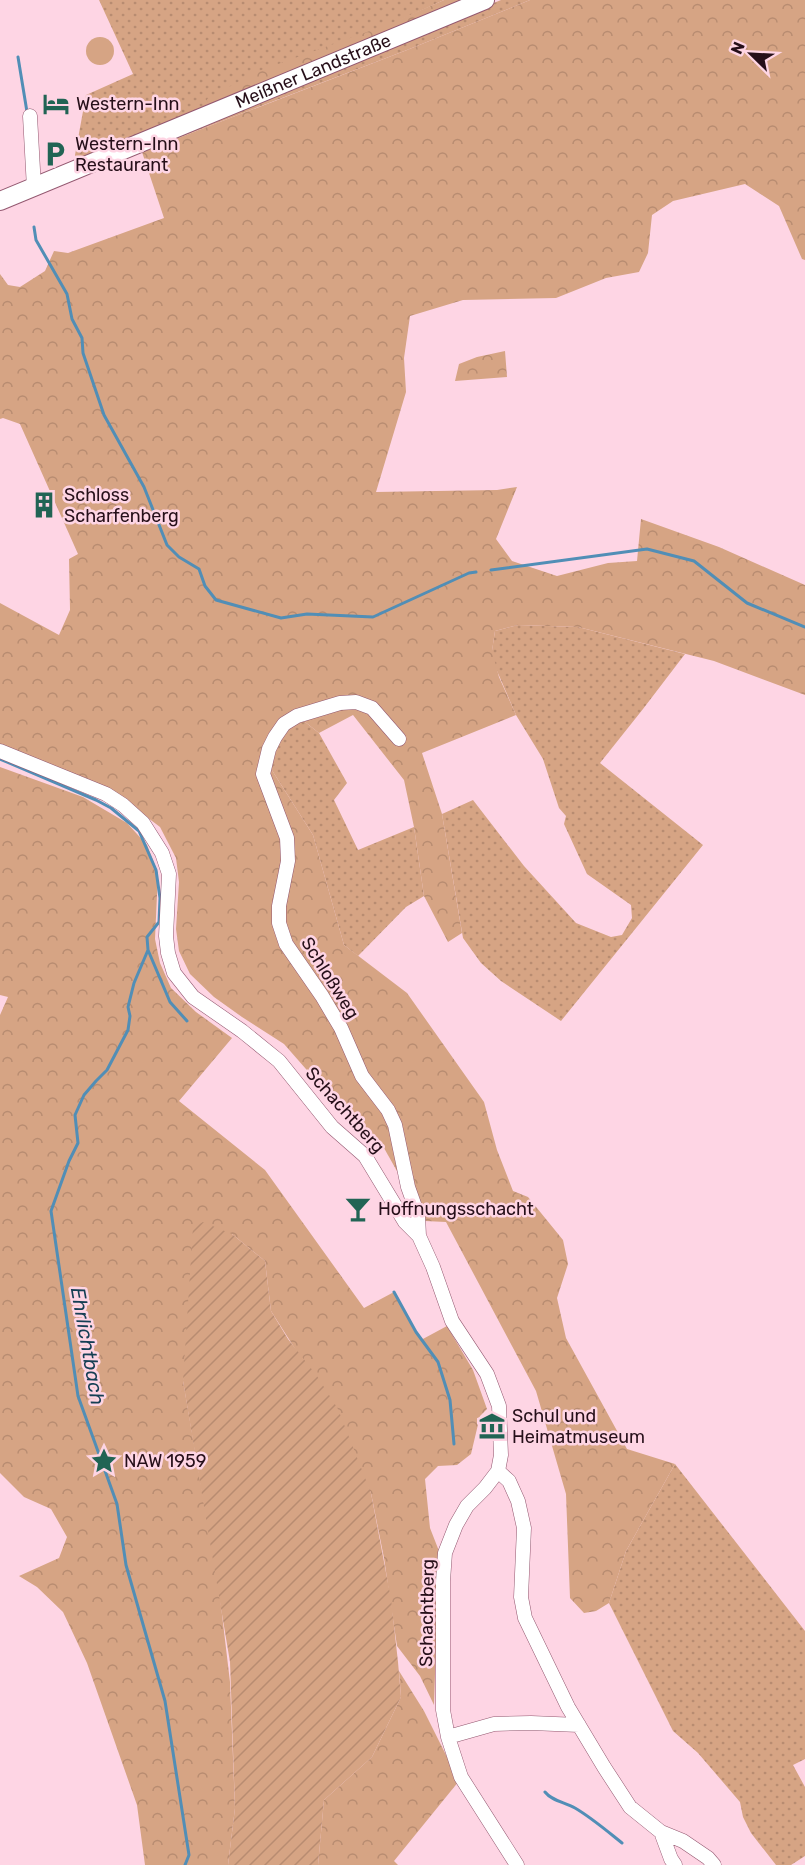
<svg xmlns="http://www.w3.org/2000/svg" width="805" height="1865" font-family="Rubik,sans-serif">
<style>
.grass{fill:url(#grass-dots)}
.forest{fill:url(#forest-crowns)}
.garden{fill:url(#garden-furrows)}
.pitch{fill:#d6a484}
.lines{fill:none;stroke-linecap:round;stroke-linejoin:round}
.stream{stroke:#518eb6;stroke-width:3}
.minor-casing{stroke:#935870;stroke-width:15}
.major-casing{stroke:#935870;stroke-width:20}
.minor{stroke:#fff;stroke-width:14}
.major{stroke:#fff;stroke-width:18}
.labels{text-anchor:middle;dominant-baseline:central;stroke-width:5;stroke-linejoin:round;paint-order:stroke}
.street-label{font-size:18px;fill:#260f19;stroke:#fed5e4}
.poi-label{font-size:18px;fill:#260f19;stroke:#fed5e4;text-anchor:start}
.water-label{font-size:20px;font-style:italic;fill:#153f54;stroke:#fed5e4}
</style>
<defs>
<pattern id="grass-dots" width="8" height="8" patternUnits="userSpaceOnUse" patternTransform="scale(1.5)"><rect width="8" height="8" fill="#d6a484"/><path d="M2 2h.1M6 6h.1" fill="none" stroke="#b88c71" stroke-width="1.8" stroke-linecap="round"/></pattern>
<pattern id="forest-crowns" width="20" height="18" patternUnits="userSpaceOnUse" patternTransform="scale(1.5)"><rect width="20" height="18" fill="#d6a484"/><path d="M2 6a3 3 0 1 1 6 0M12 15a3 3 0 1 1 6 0" fill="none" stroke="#b88c71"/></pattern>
<pattern id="garden-furrows" width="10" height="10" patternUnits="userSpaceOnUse" patternTransform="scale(1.5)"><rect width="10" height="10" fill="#d6a484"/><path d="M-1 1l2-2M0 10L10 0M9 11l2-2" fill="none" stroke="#b88c71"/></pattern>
</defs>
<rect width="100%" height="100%" fill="#fed5e4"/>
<path class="grass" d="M99 0H444L211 106 77 162 75 155 86 95 133 74Z
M501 0H530L407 50 126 158 295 85Z
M518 625 578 627 685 654 643 709 600 763 703 845 561 1021 501 981 481 963 463 938 442 814 473 800 524 866 576 923 611 937 622 935 632 918 631 905 587 874 564 824 566 816 559 808 543 759 516 715 491 657 495 631Z
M300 718 319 733 347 783 334 800 358 850 414 827 424 896 406 907 358 956 344 945 313 835 268 764 286 729Z
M675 1464 805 1631V1759L793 1765 805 1787V1856L791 1865H776L751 1833 743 1817 740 1802 698 1753 673 1731 609 1603 626 1551Z"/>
<path class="forest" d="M444 0H471L211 106 208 103 207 99 256 72 389 24Z
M530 0H805V260L802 259 779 206 745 184 673 201 652 215 648 253 639 272 606 278 556 298 463 300 410 316 404 358 406 392 376 492 497 490 517 487 496 539 512 561 557 576 608 563 637 561 641 519 719 547 805 585V695L714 661 578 627 518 625 495 631 492 651 499 677 516 715 422 753 442 814 462 933 448 942 424 896 414 827 404 780 353 715 319 733 300 718 286 729 268 764 313 835 344 945 407 993 484 1102 497 1150 513 1191 528 1197 563 1240 568 1264 557 1298 566 1338 627 1449 675 1464 626 1551 609 1603 596 1611 584 1613 570 1598 566 1494 536 1391 446 1222 425 1221 384 1148 334 1101 284 1044 242 1017 214 997 190 974 179 951 176 929 179 882 176 858 160 827 127 802 0 745V603L59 635 70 610 69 559 78 554 20 424 3 418 0 419V274L8 285 20 287 45 271 54 251 68 253 164 218 142 152 407 50Z
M505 351 507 377 455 381 459 364 477 357Z
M0 767 83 797 127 823 147 845 158 873 155 939 160 963 171 988 196 1012 232 1038 179 1101 265 1170 364 1308 394 1292 421 1340 447 1326 473 1370 487 1409 480 1416 471 1454 457 1465 438 1466 425 1479 430 1528 439 1551 434 1705 420 1676 397 1646 384 1558 371 1493 299 1355 271 1311 265 1261 232 1234 183 1381 219 1589 230 1682 235 1808 228 1865H145L137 1805 87 1663 63 1612 37 1587 19 1576 59 1558 67 1537 51 1509 24 1497 0 1473V1015L8 997 0 995Z
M399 1671 424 1711 459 1781 394 1861 398 1865H318L324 1800 372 1757 401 1697Z"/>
<path class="garden" d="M203 1222 232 1234 265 1261 271 1311 288 1339 317 1376 338 1409 371 1493 391 1599 398 1662 401 1697 372 1757 324 1800 318 1865H228L235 1808 230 1662 183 1381 193 1227Z"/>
<path class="pitch" d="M86 51a14 14 0 1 1 28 0a14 14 0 1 1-28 0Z"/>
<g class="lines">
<path class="stream" d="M18 57 27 112
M34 227 36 240 67 294 72 319 82 338 83 353 104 415 144 487 167 545 179 557 199 569 205 586 216 600 281 618 307 614 373 617 469 573 476 572
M491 570 647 549 694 561 747 603 805 627
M0 759 96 800 111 808 139 831 156 870 160 898 159 922 147 937 148 950 170 1002 187 1021
M148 950 134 983 128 1007 130 1016 128 1030 107 1070 96 1081 84 1095 75 1115 78 1143 69 1161 51 1211 78 1396 117 1504 126 1565 165 1701 189 1855 185 1865
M394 1292 416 1332 438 1362 450 1400 454 1444
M545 1792C552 1801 564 1802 575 1808 592 1818 607 1831 622 1843"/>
<g class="minor-casing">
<path id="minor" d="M30 116 34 188
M399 739 372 708 356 702 340 703 297 716 284 724 275 737 269 749 263 774 287 838 288 861 279 906V923L286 944 322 996 341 1028 362 1076 388 1110 395 1125 408 1187 418 1215 419 1236
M0 751 106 794 123 805 143 823 162 853 169 874 166 936 168 953 174 973 193 997 242 1031 279 1061 332 1127 365 1156 405 1222 419 1236 433 1267 452 1321 487 1374 499 1406 501 1455 498 1471 485 1488 467 1506 456 1525 445 1553 443 1581V1710L448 1737 461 1777 517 1865
M498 1471 509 1481 518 1501 524 1528 521 1597 525 1618 568 1707 604 1767 630 1807 661 1832 683 1841 708 1858 714 1865
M448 1737 494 1724 531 1723 579 1725
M661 1832 671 1859 675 1865"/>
</g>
<g class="major-casing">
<g id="major">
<path id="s1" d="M0 201 485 0"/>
</g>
</g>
<use href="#minor" class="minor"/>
<use href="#major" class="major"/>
</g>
<defs>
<g id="hotel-bare" transform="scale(2.07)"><path d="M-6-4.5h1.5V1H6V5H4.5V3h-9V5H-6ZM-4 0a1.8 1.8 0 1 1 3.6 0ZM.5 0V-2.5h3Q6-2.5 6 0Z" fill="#216454" stroke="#fed5e4" stroke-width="2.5" paint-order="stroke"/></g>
<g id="parking-bare" transform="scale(2.07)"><path d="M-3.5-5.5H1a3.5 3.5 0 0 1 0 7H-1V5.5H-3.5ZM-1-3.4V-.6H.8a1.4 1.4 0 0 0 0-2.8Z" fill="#216454" stroke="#fed5e4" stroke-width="2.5" paint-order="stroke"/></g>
<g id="building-bare" transform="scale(2.07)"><path d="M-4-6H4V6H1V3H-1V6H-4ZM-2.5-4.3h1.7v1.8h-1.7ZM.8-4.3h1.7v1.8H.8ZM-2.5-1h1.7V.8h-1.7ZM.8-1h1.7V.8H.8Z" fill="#216454" stroke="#fed5e4" stroke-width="2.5" paint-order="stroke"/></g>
<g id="bar-bare" transform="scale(2.07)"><path d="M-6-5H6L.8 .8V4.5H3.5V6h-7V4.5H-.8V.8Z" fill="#216454" stroke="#fed5e4" stroke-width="2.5" paint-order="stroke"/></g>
<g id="museum-bare" transform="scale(2.07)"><path d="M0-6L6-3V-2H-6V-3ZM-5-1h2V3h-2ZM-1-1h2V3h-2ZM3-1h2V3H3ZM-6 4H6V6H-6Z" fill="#216454" stroke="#fed5e4" stroke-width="2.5" paint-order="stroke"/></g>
<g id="sight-bare" transform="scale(2.07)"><path d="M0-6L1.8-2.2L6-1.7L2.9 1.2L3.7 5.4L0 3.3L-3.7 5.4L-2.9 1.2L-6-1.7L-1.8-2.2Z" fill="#216454" stroke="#fed5e4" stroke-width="2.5" paint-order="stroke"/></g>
</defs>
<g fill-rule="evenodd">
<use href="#hotel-bare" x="56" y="104"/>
<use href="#parking-bare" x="55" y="154"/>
<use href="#building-bare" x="44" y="505"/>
<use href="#bar-bare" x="358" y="1209"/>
<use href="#museum-bare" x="492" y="1426"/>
<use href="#sight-bare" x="104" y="1461"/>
</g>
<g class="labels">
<g class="street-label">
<text stroke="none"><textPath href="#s1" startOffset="339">Meißner Landstraße</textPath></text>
<text transform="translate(330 978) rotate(58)">Schloßweg</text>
<text transform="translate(345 1110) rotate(48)">Schachtberg</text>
<text transform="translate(427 1613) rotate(-89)">Schachtberg</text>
</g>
<g class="poi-label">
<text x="76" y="104">Western-Inn</text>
<text x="75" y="144">Western-Inn<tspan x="75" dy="21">Restaurant</tspan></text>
<text x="64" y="495">Schloss<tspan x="64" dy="21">Scharfenberg</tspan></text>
<text x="378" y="1209">Hoffnungsschacht</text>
<text x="512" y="1416">Schul und<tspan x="512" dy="21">Heimatmuseum</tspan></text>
<text x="124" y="1461">NAW 1959</text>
</g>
<g class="water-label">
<text transform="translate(88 1346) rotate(80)">Ehrlichtbach</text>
</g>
</g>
<g transform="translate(751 54) rotate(294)" stroke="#fed5e4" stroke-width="4.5" paint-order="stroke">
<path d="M0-4.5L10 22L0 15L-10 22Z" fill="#260f19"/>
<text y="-9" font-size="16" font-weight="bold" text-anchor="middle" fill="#260f19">N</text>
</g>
</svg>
